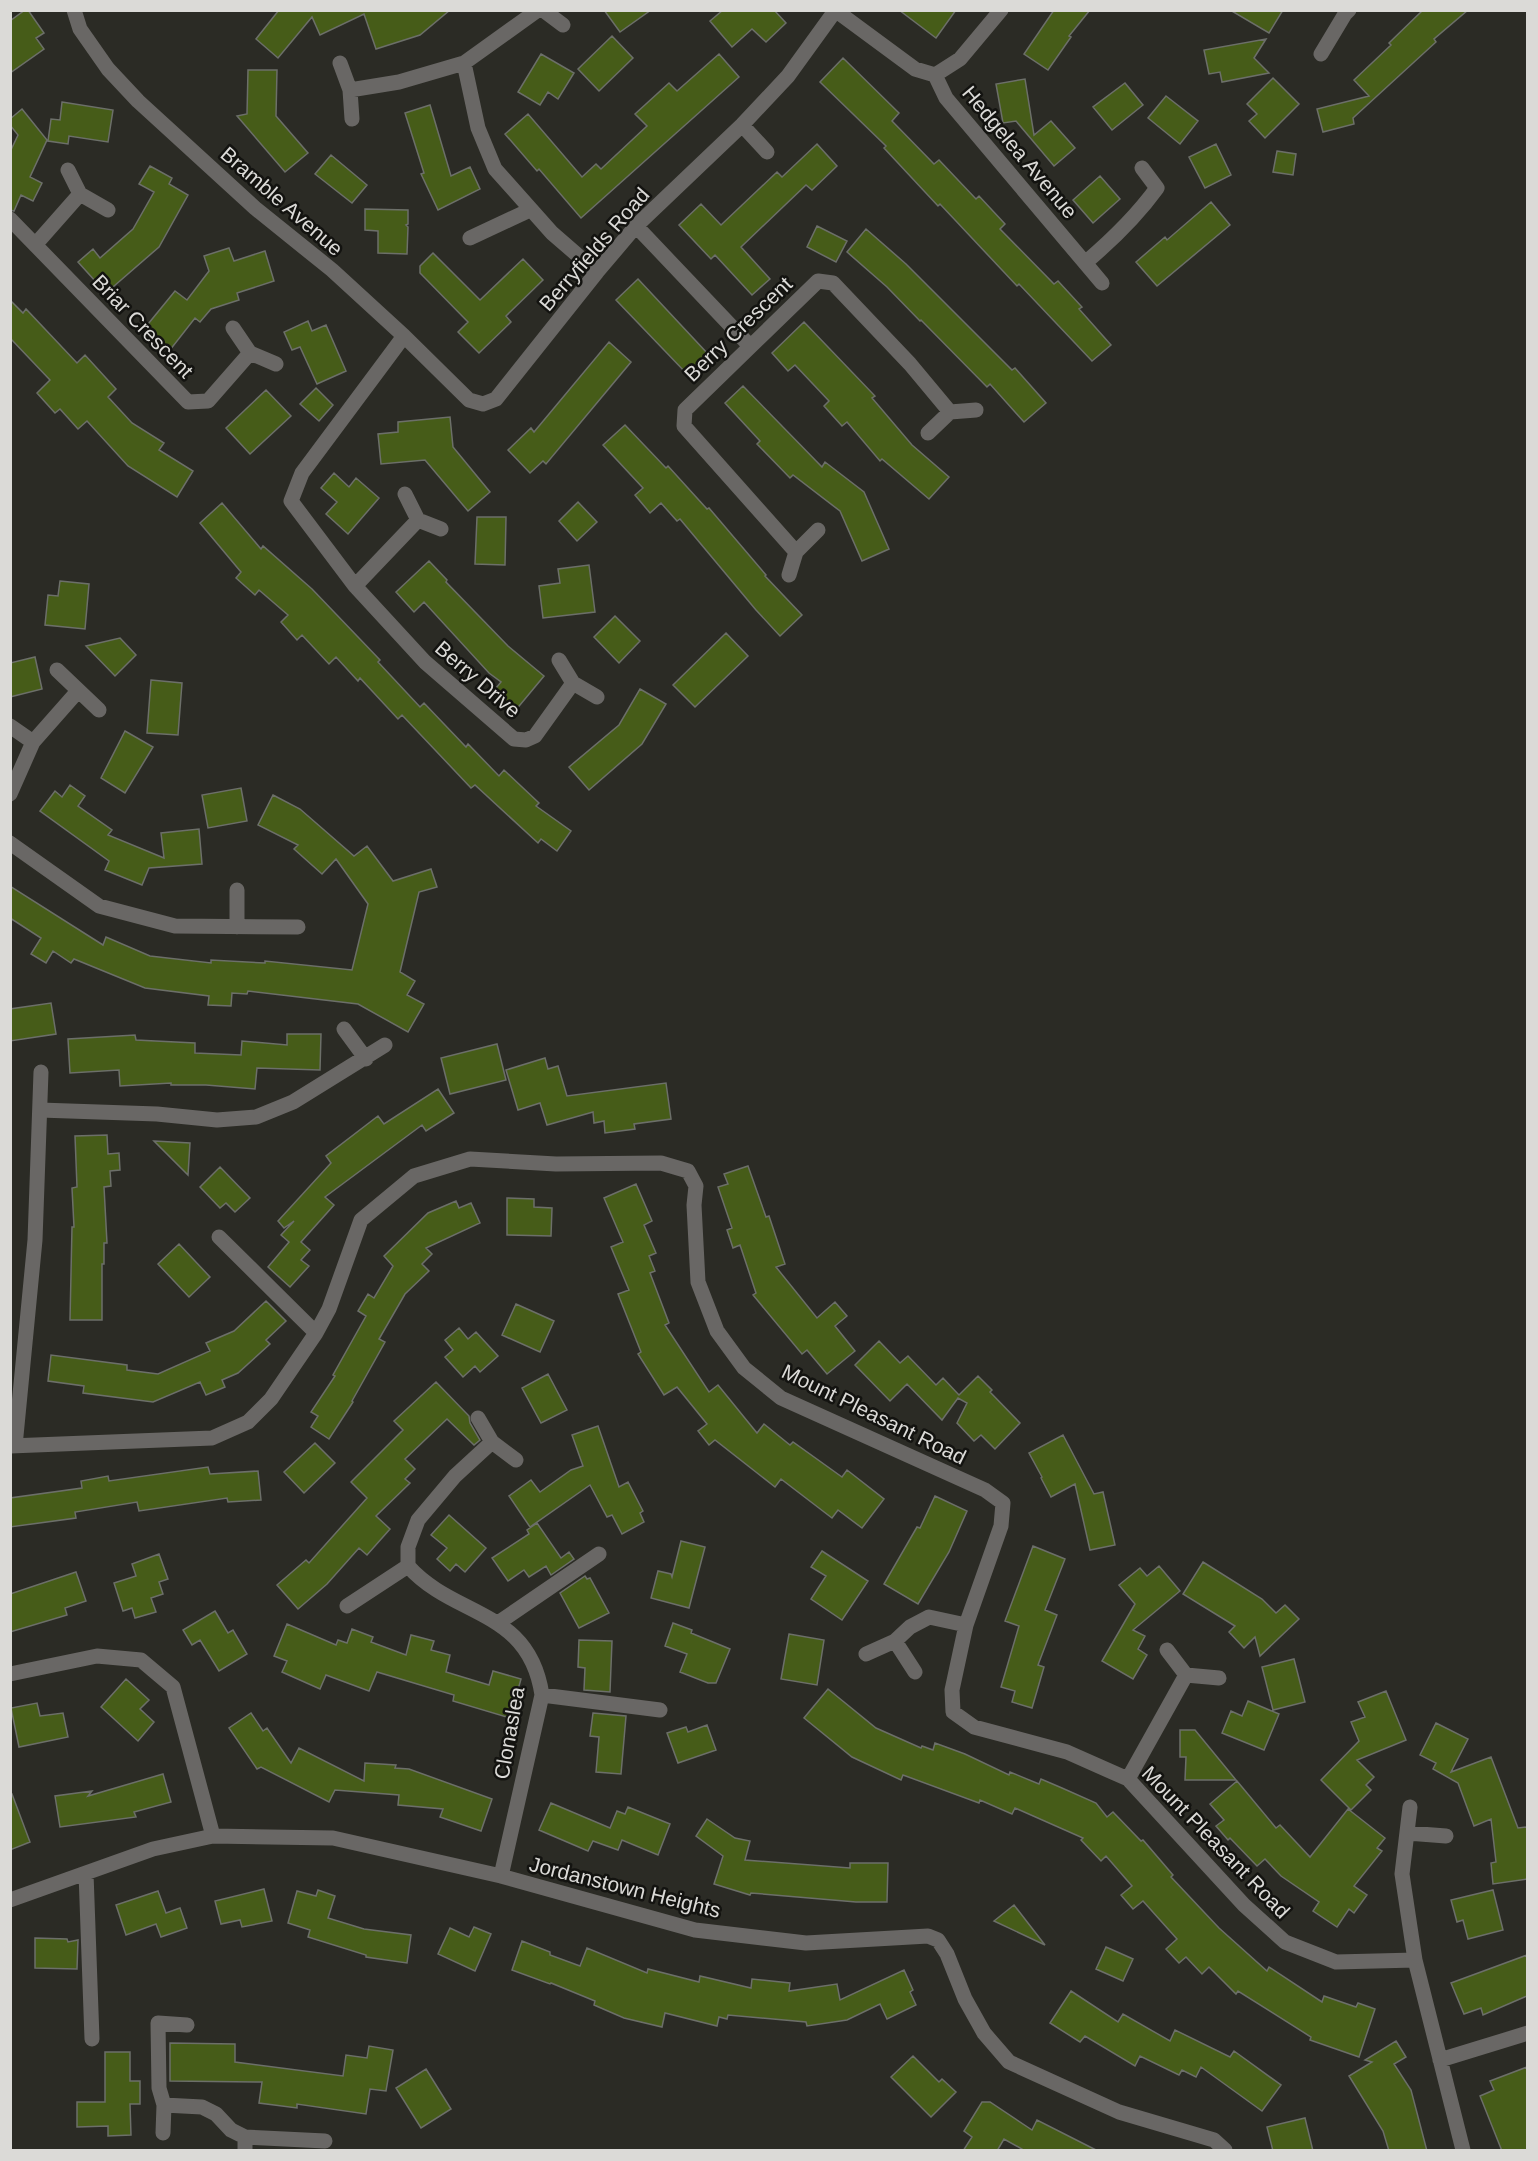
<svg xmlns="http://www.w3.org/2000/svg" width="1538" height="2161" font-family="Helvetica,sans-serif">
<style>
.building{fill:#465c18;stroke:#6c6f69;stroke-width:1.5}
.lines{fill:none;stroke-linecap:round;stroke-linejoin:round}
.minor{stroke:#696765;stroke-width:15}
.labels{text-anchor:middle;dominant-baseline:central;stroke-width:5;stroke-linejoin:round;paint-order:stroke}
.street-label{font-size:21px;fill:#dbdad7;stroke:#131310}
</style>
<rect width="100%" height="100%" fill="#2b2b25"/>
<path class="building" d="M25 10H28L44 33 36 38 44 49 10 73V21Z
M279 10H450L420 35 376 49 364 14 320 35 312 17 278 58 256 39Z
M604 10H651L620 32Z
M723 10H774L786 23 766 42 752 29 732 47 710 21Z
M899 10H956L936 38Z
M1054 10H1090L1069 36 1071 37 1048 70 1024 54Z
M1230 10H1283L1269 33Z
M1423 10H1468L1434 39 1436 42 1353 118 1354 124 1323 132 1317 109 1369 96 1354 80 1391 45 1389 43Z
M612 36 633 58 599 91 578 69Z
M1266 39 1254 58 1269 73 1222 82 1220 72 1209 74 1204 50Z
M541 54 574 73 558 99 548 92 540 105 518 92Z
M719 54 739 77 581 218 539 169 537 171 505 134 528 114 582 177 596 164 601 169 647 126 635 114 669 83 677 91Z
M843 58 899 113 892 121 934 164 939 160 976 199 979 196 1005 224 1000 229 1054 284 1058 281 1082 307 1079 309 1111 345 1092 361 1019 284 1017 286 940 204 938 206 884 148 886 146 820 82Z
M248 70H277L276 116 308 153 285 172 237 116 247 114Z
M1273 78 1299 104 1265 138 1249 121 1257 114 1247 104Z
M1025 79 1034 135 1051 121 1075 148 1054 166 1016 121 1003 123 996 84Z
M1125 83 1143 105 1112 130 1093 107Z
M1166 96 1198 121 1180 144 1148 118Z
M62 102 113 110 108 142 69 136 68 144 48 141 51 119 60 120Z
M430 105 451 176 470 167 480 189 438 210 421 174 424 173 405 113Z
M22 109 47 140 30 177 42 183 33 201 21 195 14 211 10 210V152L18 135 10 125V119Z
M817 144 837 166 812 190 806 185 741 247 770 279 752 295 715 255 711 259 679 225 701 204 721 225 777 172 782 177Z
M1216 144 1231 175 1205 188 1189 157Z
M1277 151 1296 154 1293 175 1273 172Z
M331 155 367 185 352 203 315 174Z
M150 166 172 178 169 184 188 195 159 247 106 293 78 262 93 249 100 258 133 229 154 192 139 184Z
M1100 176 1120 199 1093 223 1073 200Z
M1211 202 1230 225 1157 286 1136 262 1165 237 1167 240Z
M365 209 408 210V224L406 225 408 227 407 254 378 253V231L365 230Z
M817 226 847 241 836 262 807 247Z
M866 229 906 264 1012 370 1015 368 1046 403 1024 422 990 384 987 387 921 320 920 321 887 287 847 252Z
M229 248 234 261 265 251 274 281 237 293 239 300 211 309 200 322 195 318 170 350 144 329 175 291 187 300 209 271 204 256Z
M433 253 480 300 523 259 543 280 506 316 511 322 479 353 458 332 468 322 420 273V266Z
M638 279 708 354 687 374 616 300Z
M10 300 23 313 26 309 77 363 85 355 116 389 108 397 132 423 164 443 159 450 193 471 177 497 128 466 87 421 78 429 60 409 55 413 37 393 50 380 10 338Z
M308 321 312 331 326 325 346 371 317 384 300 347 292 350 284 332Z
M804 322 875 396 872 398 912 445 949 477 929 499 882 459 880 461 847 422 842 426 824 406 829 401 795 365 788 371 772 353Z
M609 342 631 362 546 464 543 461 530 473 508 450 531 428 534 432Z
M743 386 822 467 825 462 864 492 889 549 862 561 840 511 793 475 790 478 757 444 760 441 725 403Z
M316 388 333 405 319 421 300 404Z
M266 390 291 416 250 454 226 428Z
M450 417 453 447 490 492 468 511 425 460 381 464 378 434 398 432V422Z
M625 425 666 468 668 466 707 509 709 508 766 575 765 576 802 615 780 636 756 610 680 519 677 521 661 503 650 513 635 495 643 488 603 445Z
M334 473 349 487 356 478 379 498 348 534 326 514 337 502 321 488Z
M578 502 597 522 577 541 559 521Z
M222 503 261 549 263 546 312 589 380 660 378 662 420 707 424 703 466 747 468 744 499 776 504 770 539 803 536 806 571 831 557 851 541 839 538 843 475 785 471 788 402 715 398 719 360 678 358 681 336 657 329 664 302 635 297 640 281 622 288 615 259 590 255 595 236 578 241 572 200 523Z
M477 517H506L505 565 475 564Z
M429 561 447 580 446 582 508 646 544 676 515 711 492 693 501 682 489 673 424 602 414 612 396 592Z
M589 565 595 612 543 618 539 586 560 583 558 569Z
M60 581 89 584 85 629 45 625 48 595 58 596Z
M615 616 640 641 619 663 594 637Z
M726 633 748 656 695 707 673 685Z
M120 638 136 655 115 676 86 646Z
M35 657 42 689 10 697V663Z
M151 680 182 683 178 735 147 733Z
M640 689 666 704 642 744 589 790 569 767 619 725Z
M125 731 153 747 125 793 101 778Z
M70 785 85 796 78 806 112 830 108 835 164 858 161 833 199 829 202 864 149 868 142 885 105 870 109 861 40 811 55 791 62 797Z
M241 788 247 821 208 828 202 795Z
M273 795 300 809 354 856 367 846 393 881 431 869 437 887 419 892 400 972 415 981 407 995 424 1004 408 1032 358 1004 248 991 247 994 232 993 231 1006 208 1005 209 996 145 988 74 959 71 963 53 951 46 963 31 954 41 938 10 918V886L103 945 106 937 150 956 211 963V960L265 963V961L352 970 368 904 336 859 322 874 294 849 298 845 258 825Z
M51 1003 56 1034 10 1041V1009Z
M287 1034H321L320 1070 257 1068 255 1089 206 1085H171V1083L120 1086 119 1070 70 1073 68 1039 135 1035 136 1040 195 1043V1053L241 1055 242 1041 287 1045Z
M497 1044 506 1080 450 1094 441 1058Z
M545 1058 548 1069 558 1066 567 1096 666 1083 671 1119 634 1124 635 1129 605 1133 604 1121 594 1123 593 1112 547 1125 540 1103 518 1110 506 1070Z
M438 1089 454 1113 426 1131 422 1125 325 1197 334 1205 301 1242 310 1250 301 1260 309 1266 290 1287 268 1267 289 1242 281 1235 294 1221 284 1228 278 1221 331 1163 326 1156 378 1116 384 1124Z
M107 1135 108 1154 119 1153 120 1170 110 1171 111 1186 104 1187 107 1243H104V1264H102V1320H70L72 1227H74L72 1188 77 1187 75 1136Z
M154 1141 190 1143 188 1175Z
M748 1166 766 1217 769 1216 785 1264 776 1267 817 1318 835 1302 847 1316 835 1326 855 1351 827 1374 807 1350 802 1354 753 1295 756 1293 740 1245 733 1248 727 1230 732 1228 718 1187 728 1184 724 1174Z
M220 1167 250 1198 235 1212 226 1203 220 1208 200 1187Z
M636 1184 652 1221 644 1225 656 1253 649 1256 655 1271 650 1273 669 1323 665 1325 709 1392 718 1385 757 1433 764 1424 790 1445 793 1442 842 1477 847 1470 884 1499 862 1528 838 1510 832 1518 781 1479 775 1487 715 1440 709 1445 698 1431 707 1424 677 1387 664 1395 638 1354 641 1352 618 1294 629 1290 611 1247 623 1242 604 1198Z
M507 1198 534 1199V1207L552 1208 551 1236 507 1235Z
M456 1201 459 1208 471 1203 480 1223 426 1248 432 1254 422 1264 429 1271 405 1294 379 1339 385 1342 352 1401 353 1402 329 1439 311 1427 318 1416 311 1412 335 1376 333 1375 366 1316 358 1311 368 1294 374 1298 393 1266 384 1256 428 1213Z
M179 1244 210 1277 189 1297 158 1264Z
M266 1301 286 1321 266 1340 270 1344 238 1373 222 1380 225 1387 206 1395 200 1382 153 1402 83 1393 84 1386 48 1381 51 1355 127 1365V1370L158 1374 210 1351 206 1343 234 1331Z
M516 1304 554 1321 540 1352 502 1335Z
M459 1328 468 1339 476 1332 498 1356 480 1372 475 1366 463 1377 445 1357 453 1350 445 1340Z
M879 1341 900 1363 908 1356 936 1385 943 1378 959 1395 978 1376 992 1390 990 1392 1020 1423 995 1449 981 1435 974 1441 957 1423 967 1403 958 1398 942 1420 907 1384 890 1401 855 1365Z
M548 1374 567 1410 541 1423 522 1388Z
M436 1382 469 1416 470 1423 480 1440 474 1445 447 1419 405 1459 415 1469 405 1479 410 1483 376 1516 390 1529 367 1555 359 1548 327 1584 298 1609 277 1585 306 1560 309 1563 367 1498 351 1482 403 1430 394 1421Z
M598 1426 619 1487 628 1482 643 1511 640 1513 644 1522 622 1534 612 1515 607 1517 590 1485 530 1527 509 1496 531 1480 540 1492 571 1470 583 1466 572 1435Z
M1063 1435 1094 1494 1103 1492 1115 1545 1090 1550 1075 1484 1051 1497 1041 1478 1042 1477 1029 1453Z
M315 1443 335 1463 304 1493 284 1472Z
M208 1467 210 1474 258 1471 261 1500 228 1502 227 1498 139 1511 137 1502 75 1512 76 1518 10 1527V1498L82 1488 81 1481 108 1476 109 1481Z
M935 1496 967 1511 949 1552 918 1604 884 1584 917 1527 920 1528Z
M449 1515 486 1548 465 1572 456 1564 450 1571 437 1559 447 1548 431 1535Z
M537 1523 561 1558 569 1552 574 1559 551 1575 546 1566 529 1577 524 1570 508 1581 492 1558 529 1534 527 1530Z
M681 1541 705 1547 689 1608 651 1598 658 1571 671 1574 672 1577Z
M1033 1546 1065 1559 1045 1610 1057 1615 1038 1665 1044 1667 1032 1708 1012 1702 1015 1691 1001 1687 1019 1626 1005 1621Z
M822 1551 868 1581 842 1620 811 1599 826 1576 811 1567Z
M159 1554 168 1579 159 1582 163 1594 151 1598 156 1612 135 1618 132 1608 123 1611 114 1583 136 1576 132 1564Z
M1203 1562 1262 1599 1276 1613 1285 1605 1299 1619 1260 1656 1255 1637 1244 1648 1229 1632 1235 1626 1183 1594Z
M1159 1566 1180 1591 1133 1630 1145 1636 1138 1649 1147 1655 1133 1679 1102 1661 1135 1604 1119 1585 1140 1568 1147 1576Z
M76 1572 86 1601 65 1608 67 1615 10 1632V1594Z
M585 1576 587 1579 590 1578 609 1613 579 1628 560 1593Z
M215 1611 228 1633 233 1630 247 1654 219 1671 200 1640 192 1645 183 1630Z
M673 1623 692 1630 691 1633 730 1649 716 1683H708L680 1672 687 1654 665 1646Z
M287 1624 336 1645 338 1640 347 1643 352 1629 373 1637 371 1642 406 1655 411 1635 434 1641 431 1650 450 1655 446 1672 489 1685 493 1671 521 1679 510 1718 453 1701 454 1695 377 1672 369 1691 326 1675 320 1689 282 1672 287 1661 274 1656Z
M789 1634 824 1640 817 1685 781 1679Z
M579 1640 612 1641 610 1692 584 1690 585 1668 578 1667Z
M1294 1659 1305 1702 1273 1710 1262 1667Z
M126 1679 149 1700 140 1709 154 1722 138 1741 101 1707Z
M828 1689 876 1728 921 1748 922 1746 933 1750 935 1743 965 1754 1009 1775 1010 1772 1039 1784 1041 1779 1062 1788 1096 1803 1107 1817 1113 1812 1141 1841 1143 1840 1173 1875 1171 1877 1219 1928 1267 1971 1269 1967 1322 2002 1324 1996 1356 2007 1358 2003 1375 2009 1359 2057 1310 2040 1311 2037 1238 1991 1236 1994 1209 1967 1202 1974 1186 1957 1179 1963 1166 1949 1177 1939 1143 1901 1133 1909 1121 1895 1132 1886 1106 1856 1101 1861 1081 1840 1083 1838 1015 1808 1012 1814 980 1800 979 1803 903 1775 901 1780 852 1757 804 1718Z
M1386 1691 1406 1740 1357 1760 1374 1777 1366 1785 1371 1790 1351 1810 1321 1780 1359 1741 1351 1722 1365 1717 1358 1702Z
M1248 1701 1279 1714 1264 1750 1222 1733 1231 1711 1242 1716Z
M37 1703 40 1716 63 1713 68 1737 19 1747 11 1708Z
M251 1713 263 1731 267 1728 291 1763 299 1748 364 1781 365 1763 396 1765 395 1768 409 1769 492 1799 481 1831 440 1817 443 1809 398 1805 399 1795 335 1790 329 1802 261 1767 257 1769 229 1728Z
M593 1713 626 1716 621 1774 596 1772 599 1737 590 1736Z
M1436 1723 1468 1739 1451 1772 1491 1757 1518 1828 1527 1827V1879L1493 1884 1491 1863 1496 1862 1491 1819 1474 1826 1458 1783 1433 1769 1436 1763 1420 1755Z
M707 1725 716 1750 678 1763 667 1733 686 1727 688 1732Z
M1180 1730H1195L1236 1780H1185L1186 1757H1180Z
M163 1774 171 1802 134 1812 136 1817 60 1827 55 1796 92 1791 88 1796Z
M1237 1781 1276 1828 1280 1825 1310 1857 1348 1809 1385 1838 1377 1848 1382 1851 1354 1886 1367 1895 1354 1913 1349 1909 1337 1927 1313 1911 1319 1902 1281 1876 1265 1859 1257 1866 1230 1838 1228 1840 1216 1826 1224 1820 1210 1804Z
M12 1794 30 1842 10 1850V1795Z
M551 1803 610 1828 617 1811 625 1814 628 1807 670 1824 658 1855 622 1840 618 1850 593 1841 588 1851 539 1830Z
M707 1819 735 1838 750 1841 745 1860 850 1868V1863H888L887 1902H856L751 1893 750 1895 714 1884 723 1856 696 1836Z
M264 1889 272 1921 242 1927 240 1920 221 1924 215 1901Z
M318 1890 335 1896 328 1918 364 1929 411 1935 407 1963 366 1957V1955L308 1937 310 1930 288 1923 297 1891 316 1896Z
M1493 1890 1503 1930 1468 1939 1463 1920 1457 1922 1451 1900Z
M158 1891 166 1913 180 1908 187 1928 161 1937 156 1924 126 1935 116 1905Z
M1014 1905 1045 1945 994 1921Z
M474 1927 491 1934 475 1971 438 1954 450 1928 469 1937Z
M35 1938 67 1939 68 1942 78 1940 77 1969 35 1968Z
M522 1941 550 1952V1955L580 1966 587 1948 647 1973 648 1969 699 1982 700 1976 751 1988 752 1979 790 1983 789 1991 837 1984 840 2000 904 1970 913 1990 910 1992 916 2005 887 2019 880 2004 847 2020 807 2026 806 2022 728 2015 727 2019 719 2017 717 2026 665 2013 662 2027 624 2018 594 2005 595 2001 551 1983 550 1984 512 1970Z
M1106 1947 1133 1959 1123 1981 1096 1969Z
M1527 1955V1996L1483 2015 1481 2008 1464 2014 1451 1983Z
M1071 1991 1118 2022 1123 2014 1170 2041 1175 2030 1230 2057 1234 2051 1281 2085 1262 2111 1201 2067 1196 2077 1182 2070 1179 2075 1140 2056 1135 2066 1085 2036 1080 2042 1050 2023Z
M1396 2041 1406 2057 1394 2064 1411 2090 1427 2151H1389L1383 2131 1349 2076 1372 2062 1365 2060Z
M170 2043 235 2044V2062L343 2076 346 2055 367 2058 369 2046 393 2050 386 2091 370 2089 366 2114 297 2104V2108L259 2103 262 2082 170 2081Z
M105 2052H130V2081H140V2104H130L131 2135 108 2136V2126L77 2127V2102H105Z
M913 2056 939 2082 942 2079 956 2092 931 2117 891 2077Z
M1527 2067V2151H1502L1480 2096 1494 2090 1490 2081Z
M426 2069 451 2109 421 2128 396 2088Z
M982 2102H990L1032 2130 1037 2120 1098 2151H1021L1022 2149 1004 2139 997 2151H963L972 2137 964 2131Z
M1305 2118 1313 2151H1273L1267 2127Z"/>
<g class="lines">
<path class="minor" d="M74 10 80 29 108 69 138 101 255 208 332 270 404 336 469 400 483 404 496 399 597 272 636 226 742 125 788 76 835 11
M543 10 563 25
M835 10 915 69 935 75
M1321 54 1345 14 1349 10
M340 63 350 90 352 119
M464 63 478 128 495 169 552 233 597 272
M935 75 946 98 1102 283
M935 75 960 59 1001 10
M350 90 399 82 464 63 538 10
M742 125 767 152
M68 170 80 194 108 210
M10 219 188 402 208 401 250 353
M636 226 750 346
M470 238 530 210
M35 245 80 194
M1085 263C1112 240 1136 217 1157 188L1142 168
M233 328 250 353 276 364
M404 336 302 473 291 501 355 586 425 662 514 739 526 740 535 736 573 683
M928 433 950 412 976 410
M405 494 418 520 441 529
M796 552 684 426 685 410 818 281 833 283 910 364 950 412
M789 575 796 552 818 530
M355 586 418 520
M559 660 573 683 597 697
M57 670 99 710
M10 726 33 742
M10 794 33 742 78 691
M10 843 99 906 175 926 298 927
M237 927V890
M344 1029 366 1059
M40 1110 157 1114 217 1120 256 1117 293 1102 385 1045
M219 1237 316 1333
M478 1418 492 1442 516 1460
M492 1442 455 1476 418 1520 408 1547V1566C454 1618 529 1608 542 1695L501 1876
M10 1446 212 1438 248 1422 271 1399 316 1333 329 1309 361 1220 414 1176 470 1159 556 1164 661 1163 688 1171 696 1186 694 1205 698 1282 717 1331 744 1368 781 1398 985 1490 1003 1503 1001 1526 966 1625 952 1690 953 1712 974 1727 1067 1752 1128 1779 1244 1905 1285 1942 1336 1962 1415 1960
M15 1446 35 1240 41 1072
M347 1606 408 1566
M498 1623 599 1554
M895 1641 915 1672
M1167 1650 1186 1675 1219 1678
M866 1654 895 1641 910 1627 929 1617 966 1625
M10 1674 97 1656 141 1660 173 1687 213 1836
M542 1695 660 1710
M1128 1779 1186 1675
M1410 1807 1402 1874 1415 1960 1463 2150
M1407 1833 1446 1836
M86 1873 92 2039
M10 1900 153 1849 213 1836 333 1838 501 1876 695 1930 806 1943 928 1936 938 1940 947 1954 965 1999 984 2033 1009 2062 1119 2112 1214 2140 1225 2150
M1440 2060 1528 2033
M164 2105 159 2088 158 2023 187 2025
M163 2133 164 2105 202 2107 216 2114 231 2130 245 2137
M245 2150V2137L325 2141"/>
</g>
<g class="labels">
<g class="street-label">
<text transform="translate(1020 152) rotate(50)">Hedgelea Avenue</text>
<text transform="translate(282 201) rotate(41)">Bramble Avenue</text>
<text transform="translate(594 249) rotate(-49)">Berryfields Road</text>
<text transform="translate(143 326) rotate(46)">Briar Crescent</text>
<text transform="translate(738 329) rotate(-44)">Berry Crescent</text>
<text transform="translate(478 679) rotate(41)">Berry Drive</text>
<text transform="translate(874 1414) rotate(26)">Mount Pleasant Road</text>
<text transform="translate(509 1733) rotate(-80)">Clonaslea</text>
<text transform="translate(1216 1842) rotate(46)">Mount Pleasant Road</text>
<text transform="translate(625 1887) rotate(14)">Jordanstown Heights</text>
</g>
</g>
<rect width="1538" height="2161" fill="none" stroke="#dbdad7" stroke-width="24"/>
</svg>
